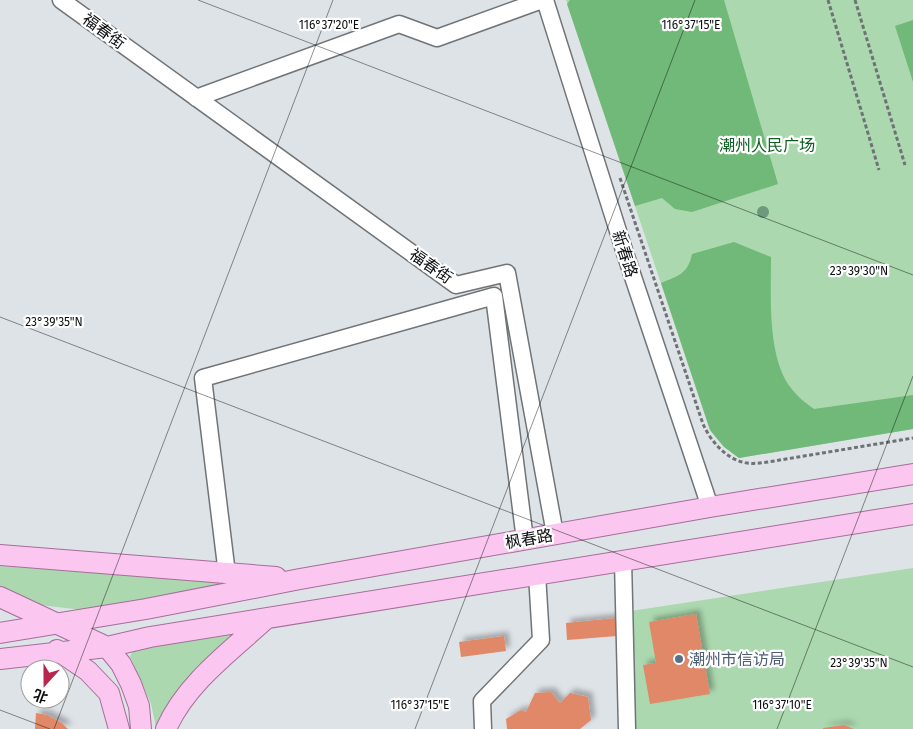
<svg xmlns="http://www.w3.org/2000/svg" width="913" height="729" font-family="'Fira Sans','Noto Sans SC',sans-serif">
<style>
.green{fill:#abd8ae}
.forest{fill:#70b978}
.building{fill:#e18868;filter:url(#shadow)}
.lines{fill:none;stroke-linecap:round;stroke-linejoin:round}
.minor-casing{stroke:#707477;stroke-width:19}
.major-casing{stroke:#a56e9a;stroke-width:22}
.path{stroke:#6f7275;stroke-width:3;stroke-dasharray:4 2.5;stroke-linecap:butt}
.minor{stroke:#fff;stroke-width:16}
.major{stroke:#fbc7f0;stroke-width:20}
.tree{fill:#6c9a7a}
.ticks{fill:none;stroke:#0b0d0e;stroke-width:1;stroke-opacity:0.45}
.service-dot{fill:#5c6f8a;stroke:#fff;stroke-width:2}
.labels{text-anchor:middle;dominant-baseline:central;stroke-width:4.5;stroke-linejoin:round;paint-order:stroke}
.street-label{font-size:16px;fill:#0b0d0e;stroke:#fff}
.park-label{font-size:16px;fill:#0e5e21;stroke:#fff}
.service-label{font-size:16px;fill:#4e5e75;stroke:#fff;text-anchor:start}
.ticks-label{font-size:12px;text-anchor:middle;fill:#0b0d0e;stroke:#fff;stroke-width:4.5;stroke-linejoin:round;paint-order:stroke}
</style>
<defs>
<filter id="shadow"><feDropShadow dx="4.5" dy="-4.5" stdDeviation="2.5" flood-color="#0004"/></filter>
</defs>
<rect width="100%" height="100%" fill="#dee3e7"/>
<path class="green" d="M566 0H913V429L739 458C727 450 718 441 710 430Z
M0 566 241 582 107 609H74L40 605 0 590Z
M913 568V729H635L631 611Z
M242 633 198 665 168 703 156 727 151 704 130 656 133 650Z"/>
<path class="forest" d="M570 0H724L778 184 692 212 675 209 662 198 635 206 567 4Z
M913 20V82L895 26Z
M734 242 771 257C771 293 768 342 783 375 789 389 802 401 814 409L913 395V429L739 458 724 447 710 430 661 283C678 276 688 274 692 254Z"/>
<path class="building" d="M696 614 710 694 650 704 643 665 656 663 649 622Z
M616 618 617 636 567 640 566 623Z
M504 636 506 651 461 657 459 642Z
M551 692 560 703 570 693 588 697 591 720 580 729H507L506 719 521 710 526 712 535 693Z
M36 713 47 715 62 723 68 729H35Z
M844 725 854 729H823V728Z"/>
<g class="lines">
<g class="minor-casing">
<path id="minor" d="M61 0 456 285 507 273 555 534
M545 0 624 250 710 507
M196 98 399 24 437 38 542 0
M623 560 627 729
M227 574 203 378 494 296 525 540
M483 729 482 701 541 640 537 574"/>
</g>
<g class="major-casing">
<path id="major" d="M0 555 276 577
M0 597 107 647 121 664 131 684 139 706 141 729
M0 633 146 609 300 579 710 507 913 474
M57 650 88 671 109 693 119 729
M0 659 107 647 150 637 913 514
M166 729C186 683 231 651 267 618"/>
</g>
<path class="path" d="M828 0 879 170
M855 0 905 165
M620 178 703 424C711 442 727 460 747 463 754 464 761 463 768 462L913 438"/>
<use href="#minor" class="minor"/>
<use href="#major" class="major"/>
</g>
<circle class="tree" cx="763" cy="212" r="6"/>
<path class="ticks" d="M198 0 913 275M0 317 913 667M0 710 50 729M54 729 333 0M415 729 695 0M777 729 913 376"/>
<circle class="service-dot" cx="679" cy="659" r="5"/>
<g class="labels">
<g class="street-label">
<text transform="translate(104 31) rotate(36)">福春街</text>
<text transform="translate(625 254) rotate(72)">新春路</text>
<text transform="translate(431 266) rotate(35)">福春街</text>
<text transform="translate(529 539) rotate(-10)">枫春路</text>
</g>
<g class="park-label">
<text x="767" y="145">潮州人民广场</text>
</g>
<g class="service-label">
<text x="689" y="659">潮州市信访局</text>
</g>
</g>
<g class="ticks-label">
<text x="329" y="29">116°37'20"E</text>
<text x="691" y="29">116°37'15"E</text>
<text x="859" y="275">23°39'30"N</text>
<text x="54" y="326">23°39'35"N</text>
<text x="859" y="667">23°39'35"N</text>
<text x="420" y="709">116°37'15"E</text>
<text x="782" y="709">116°37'10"E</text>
</g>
<g transform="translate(45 684) rotate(201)"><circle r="24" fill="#ffffff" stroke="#9d9e9f"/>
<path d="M0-4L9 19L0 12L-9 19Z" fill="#b8284e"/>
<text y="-8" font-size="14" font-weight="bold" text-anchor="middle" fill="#0b0d0e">北</text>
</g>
</svg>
